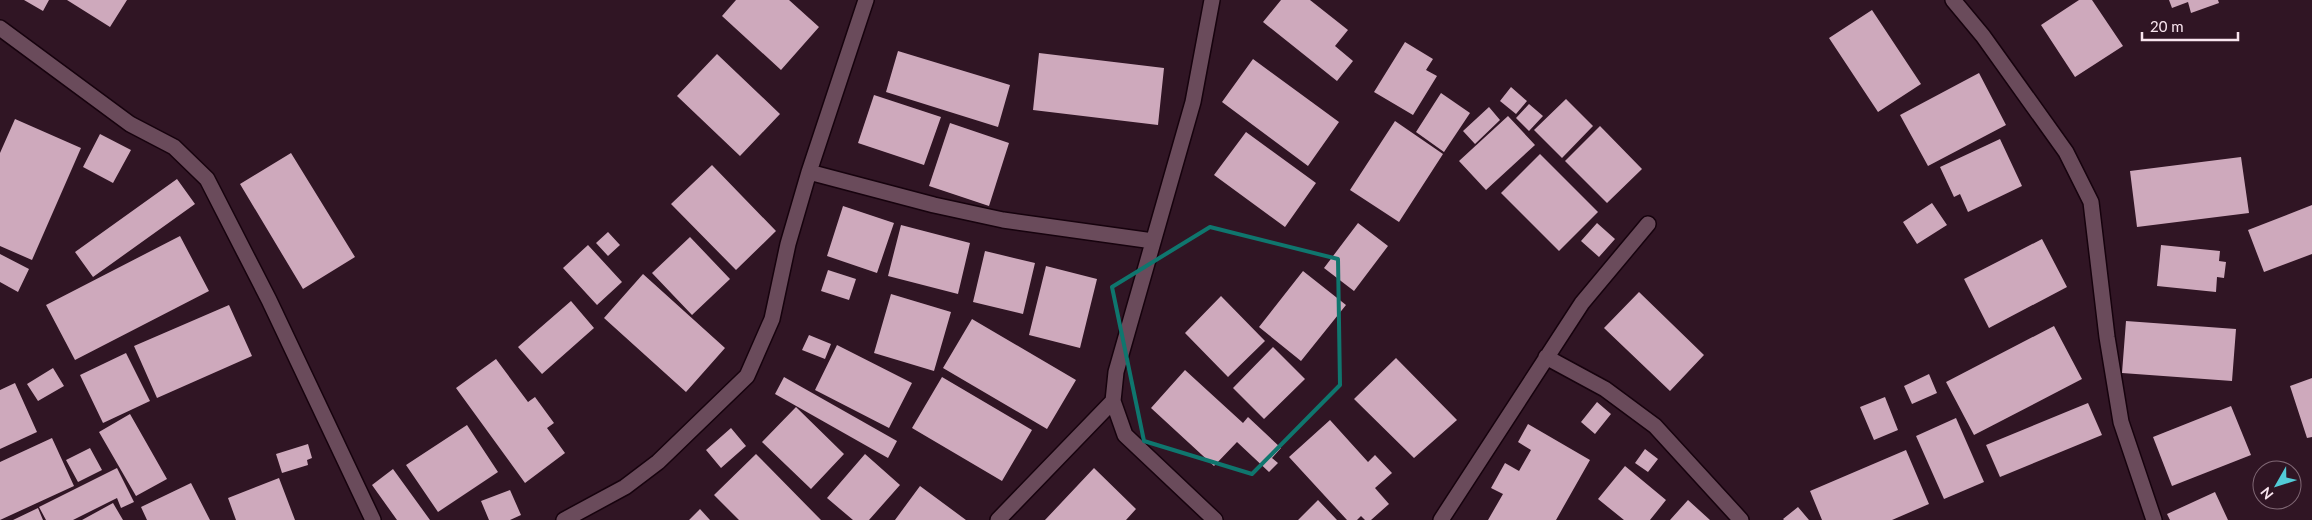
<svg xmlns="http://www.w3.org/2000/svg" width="2312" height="520" font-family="Lato,sans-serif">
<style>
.building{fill:#cea9bc}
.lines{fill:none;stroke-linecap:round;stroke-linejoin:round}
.street-casing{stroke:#16020d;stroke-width:18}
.street{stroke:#6a4b5b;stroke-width:15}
.marked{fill:none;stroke:#0f766e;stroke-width:4;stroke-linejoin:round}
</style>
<rect width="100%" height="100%" fill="#301524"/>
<path class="building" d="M24 0H49L43 11Z
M67 0H127L110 27Z
M736 0H789L819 27 781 70 722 16Z
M1281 0H1310L1348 30 1335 46 1353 61 1337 81 1263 22Z
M2079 0H2092L2123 46 2075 77 2041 25Z
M2169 0H2218L2219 3 2191 13 2188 2 2172 8Z
M1872 10 1921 84 1878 112 1829 38Z
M1405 42 1433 59 1426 70 1437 76 1413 115 1374 92Z
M898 51 1010 85 998 127 886 92Z
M1039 53 1164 68 1158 125 1033 110Z
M717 54 780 114 740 156 677 96Z
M1253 59 1339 122 1308 166 1222 102Z
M1979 73 2006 125 1928 166 1900 115Z
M1511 87 1527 101 1516 114 1500 101Z
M1441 93 1470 113 1444 152 1416 132Z
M874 95 941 117 924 165 858 143Z
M1566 99 1593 126 1562 158 1534 130Z
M1529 104 1543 116 1529 131 1516 118Z
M1489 107 1500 120 1475 144 1463 131Z
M1508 116 1535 145 1486 190 1459 161Z
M15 119 81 148 32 260 0 246V153Z
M1395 121 1443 154 1399 222 1350 190Z
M950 123 1009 143 989 206 929 186Z
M1600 126 1642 169 1607 203 1565 161Z
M1246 132 1316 183 1285 227 1214 175Z
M100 134 131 150 113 183 83 167Z
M2000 139 2022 186 1968 212 1960 194 1954 197 1940 167Z
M291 153 355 257 303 289 240 184Z
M1540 154 1598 212 1559 251 1501 193Z
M2241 157 2249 213 2137 227 2130 171Z
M712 165 776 231 736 270 671 204Z
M177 179 195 204 93 277 75 252Z
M1932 203 1947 225 1917 244 1903 222Z
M2312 205V254L2264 272 2248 230Z
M843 206 894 223 877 273 827 256Z
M1358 223 1388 246 1354 291 1324 268Z
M1597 223 1615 239 1599 257 1581 241Z
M901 225 970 243 958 294 888 276Z
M608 232 620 245 608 256 596 243Z
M180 236 209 291 75 360 46 305Z
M690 237 730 279 692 315 652 273Z
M2042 239 2067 287 1989 328 1964 279Z
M588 245 622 282 597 305 563 268Z
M2161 245 2220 251 2219 261 2226 262 2224 278 2217 277 2216 292 2157 286Z
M985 251 1035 263 1023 314 973 302Z
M0 254 29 269 18 292 0 282Z
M1046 266 1097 279 1080 348 1029 335Z
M828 270 856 279 849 300 821 291Z
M1303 271 1346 305 1301 361 1259 327Z
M643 274 725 348 686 392 604 318Z
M1639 292 1704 355 1670 391 1604 328Z
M891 294 951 312 934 371 874 353Z
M1221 296 1265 341 1228 377 1185 333Z
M571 301 594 328 542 374 518 347Z
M229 305 252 356 157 398 134 346Z
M972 319 1076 380 1047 429 943 368Z
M2126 321 2236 329 2232 381 2122 373Z
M2054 326 2082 379 1974 435 1946 382Z
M809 335 831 344 825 359 802 350Z
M837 345 912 383 889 428 815 390Z
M1273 347 1305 379 1264 419 1233 388Z
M126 353 150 401 103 423 80 375Z
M1396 358 1457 420 1414 458 1354 399Z
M496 359 528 402 535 397 554 423 547 428 565 453 525 483 456 388Z
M53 368 64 386 38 401 27 384Z
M1185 370 1243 423 1248 417 1281 448 1272 458 1278 463 1269 472 1237 442 1214 466 1151 408Z
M1929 374 1937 393 1912 404 1904 386Z
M784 377 897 441 888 458 775 394Z
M942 377 1032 430 1002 481 912 428Z
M2312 378V437L2307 438 2290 386Z
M15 383 37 432 0 449V390Z
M1885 397 1898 430 1874 440 1860 407Z
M1597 402 1611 414 1595 434 1581 422Z
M2088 403 2102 435 2000 477 1986 445Z
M2231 406 2251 455 2172 486 2153 437Z
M796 407 844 454 811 489 762 442Z
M130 414 167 479 136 496 99 432Z
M1956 418 1984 482 1944 499 1916 436Z
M1330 420 1368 462 1375 455 1392 473 1375 488 1389 504 1371 520H1365L1361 516 1357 520H1347L1289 457Z
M1528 424 1590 460 1556 520H1488L1503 494 1491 488 1505 463 1519 471 1531 450 1518 442Z
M467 425 498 472 438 512 406 465Z
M731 428 746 446 721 468 706 450Z
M52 438 74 486 0 520V462Z
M308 444 312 458 307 460 308 465 282 473 276 454Z
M90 448 102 470 78 482 66 460Z
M1645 449 1658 459 1648 472 1635 463Z
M1906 450 1929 504 1892 520H1822L1810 491Z
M756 454 821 520H739L714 495Z
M865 454 900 485 869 520H853L827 498Z
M1625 466 1666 500 1650 520H1624L1598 499Z
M117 468 134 502 121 508 117 498 73 520H46L39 507Z
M1094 468 1136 509 1126 520H1045Z
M393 469 430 520H397L372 485Z
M279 478 295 520H236L228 498Z
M191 483 210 520H147L141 507Z
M920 486 966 520H895Z
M510 490 521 515 510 520H489L481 501Z
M2215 492 2228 520H2170L2167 514Z
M1318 500 1337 520H1298Z
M1688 500 1710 520H1670Z
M113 503 123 520H82Z
M1798 507 1809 520H1784L1783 519Z
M38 508 43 520H13Z
M700 509 710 520H689Z"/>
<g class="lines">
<g class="street-casing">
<path id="street" d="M1212 0 1193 102 1116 372 1113 401 1125 435 1215 520
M1953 0 1983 36 2066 152 2091 202 2107 337 2121 422 2154 520
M0 28 130 124 174 147 207 179 269 300 373 520
M809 172 934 205 1003 220 1153 241
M1546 357 1605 389 1655 426 1741 520
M564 520 625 487 658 462 747 376 772 319 788 244 809 172 866 0
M998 520 1113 401
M1441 520 1582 303 1648 224"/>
</g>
<use href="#street" class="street"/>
</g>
<path class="marked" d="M1210 227 1338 259 1340 385 1252 474 1144 441 1112 287Z"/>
<g transform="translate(2277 485) rotate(231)"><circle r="24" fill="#301524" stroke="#806875"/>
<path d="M0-4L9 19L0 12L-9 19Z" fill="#52cbd7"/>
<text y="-8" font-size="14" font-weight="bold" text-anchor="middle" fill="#f9e5ef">N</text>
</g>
<path d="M2142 32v8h96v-8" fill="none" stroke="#f9e5ef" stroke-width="2.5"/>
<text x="2150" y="32" font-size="15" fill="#f9e5ef" stroke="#301524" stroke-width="4" paint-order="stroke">20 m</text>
</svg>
